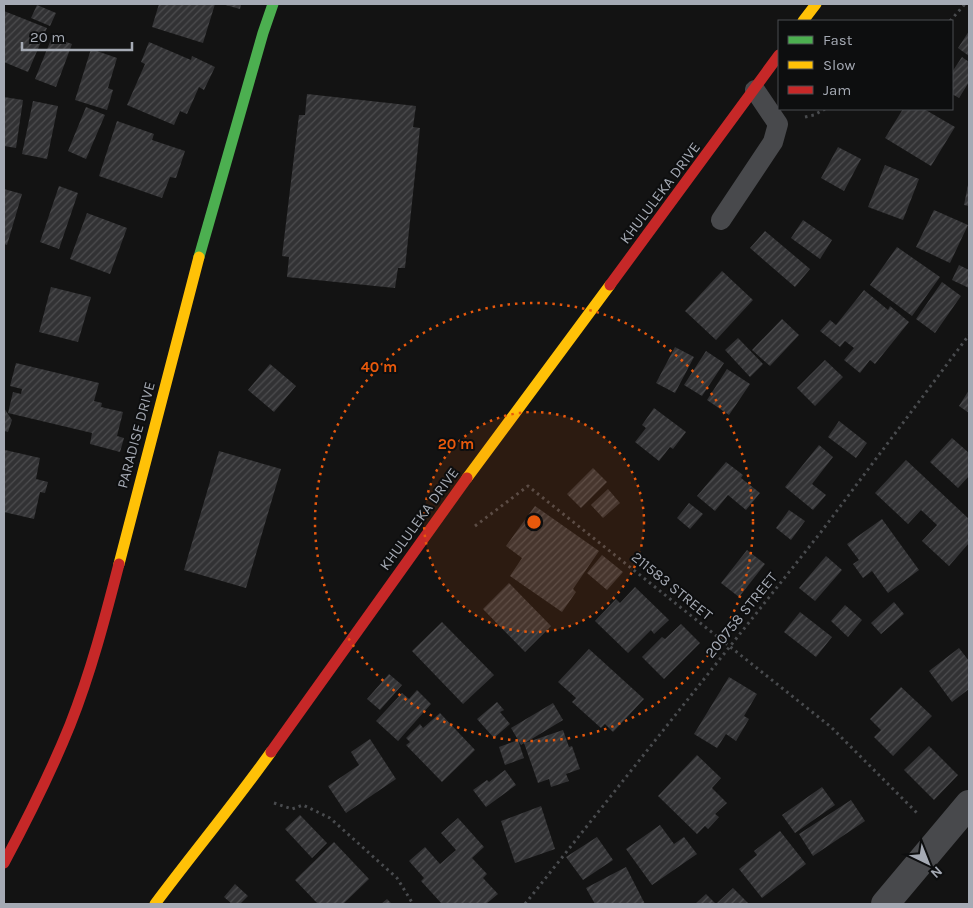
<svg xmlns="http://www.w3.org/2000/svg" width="973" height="908" font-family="Karla,sans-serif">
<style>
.building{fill:url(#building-hatch)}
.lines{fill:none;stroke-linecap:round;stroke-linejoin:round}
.path{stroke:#494b4e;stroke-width:3;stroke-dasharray:2.5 4;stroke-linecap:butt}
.lane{stroke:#48494c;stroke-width:20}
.street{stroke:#48494c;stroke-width:28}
.fast{stroke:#4caf50;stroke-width:11}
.slow{stroke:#ffc107;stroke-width:11}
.jam{stroke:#c62828;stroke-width:11}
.ring{fill:none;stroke:#e8590c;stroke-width:2.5;stroke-dasharray:2.5 5}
.labels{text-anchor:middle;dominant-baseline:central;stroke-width:4;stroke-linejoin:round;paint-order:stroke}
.street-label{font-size:15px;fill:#a5aab4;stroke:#0d0e0f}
.centre{fill:#e8590c;stroke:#0d0e0f;stroke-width:2.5}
.ring-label{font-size:15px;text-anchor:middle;font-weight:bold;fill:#e8590c;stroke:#0d0e0f;stroke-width:4;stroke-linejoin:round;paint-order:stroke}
</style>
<defs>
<pattern id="building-hatch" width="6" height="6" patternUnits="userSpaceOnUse" patternTransform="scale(1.25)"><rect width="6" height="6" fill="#323234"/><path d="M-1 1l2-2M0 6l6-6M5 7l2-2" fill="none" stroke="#4d4d4f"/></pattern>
</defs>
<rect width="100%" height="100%" fill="#131313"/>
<path class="building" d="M159 4H215L203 43 152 27Z
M222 4H241L240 9Z
M37 5 56 13 50 26 31 18Z
M4 11 47 28 28 72 4 62Z
M969 31V56L958 48Z
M52 37 72 44 56 87 35 79Z
M149 42 191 60 192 56 215 67 204 90 199 87 187 114 180 111 174 125 127 105 145 64 141 62Z
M91 49 117 58 108 88 113 90 107 110 75 100Z
M962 57 969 62V82L959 98 952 94V72Z
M307 94 416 106 413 127 420 128 405 268H398L395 288 287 277 289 257 282 256 299 115H305Z
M4 97 23 100 16 148 4 146Z
M33 101 58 106 47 159 22 154Z
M86 107 105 115 86 159 68 151Z
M903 109H924L955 127 931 166 885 138Z
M117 121 154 134 152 140 185 151 176 178 170 177 162 198 99 176Z
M838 147 861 159 844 191 821 178Z
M885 165 919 179 903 220 868 207Z
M968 185H969V206L964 205Z
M59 186 78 193 59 249 40 242Z
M4 189 22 194 7 245 4 244Z
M934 210 968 225 950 263 916 247Z
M87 213 127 228 110 274 70 259Z
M803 220 832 240 820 259 791 238Z
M765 231 810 269 795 287 750 248Z
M897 247 940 277 912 316 870 285Z
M959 265 969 270V288L952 280Z
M722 271 753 300 716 340 685 311Z
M942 282 961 296 935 333 916 319Z
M51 287 91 297 78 342 39 332Z
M864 290 888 310 890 306 909 322 875 364 870 360 860 373 844 360 854 348 845 341 840 347 820 331 830 320 836 325Z
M782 319 799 335 770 366 752 350Z
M738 338 763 364 750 377 725 350Z
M675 347 694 357 675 393 656 383Z
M706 351 724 363 702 396 684 385Z
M825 360 843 377 815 406 797 388Z
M16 363 99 383 94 401 102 403 101 407 123 412 117 436 124 438 120 452 90 444 92 433 8 413 13 392 21 394 22 389 10 386Z
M270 364 296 386 274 412 248 390Z
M727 369 750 384 729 415 707 400Z
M969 390V413L959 406Z
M4 408 12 420 8 432 4 431Z
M654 408 686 432 673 449 670 447 659 461 635 442 646 428 642 425Z
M839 421 867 443 856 458 828 437Z
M952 438 969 453V476L958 488 930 462Z
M819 445 833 457 812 484 826 495 813 510 785 487Z
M5 450 40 458 36 479 48 482 45 493 40 492 34 519 4 512Z
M219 451 281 469 246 588 184 570Z
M906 460 969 519V543L949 566 922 541 937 525 921 510 908 524 875 493Z
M726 462 743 475 741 478 760 493 746 510 728 495 715 511 697 496Z
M593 468 607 482 581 508 567 494Z
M608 489 620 503 603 518 591 505Z
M689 503 703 514 690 529 677 518Z
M535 506 599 551 573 589 576 592 562 612 510 576 522 558 506 546Z
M789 510 805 521 791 540 776 528Z
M882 519 919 570 888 593 872 571 863 578 853 564 859 560 847 544Z
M747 550 765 564 739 597 721 583Z
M602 555 623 572 607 590 587 573Z
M826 556 842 570 815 601 799 588Z
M509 583 551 626 525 652 483 609Z
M635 587 669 620 654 634 651 630 628 653 595 621 616 599 620 603Z
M894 602 904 614 881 634 871 623Z
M845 605 862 620 848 637 831 621Z
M800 612 832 637 816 657 784 632Z
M442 622 494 675 463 704 412 651Z
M681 624 700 643 664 679 642 657 662 637 665 639Z
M959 648 969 661V689L952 702 929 671Z
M589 649 644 699 613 732 605 724 601 728 572 702 576 698 558 682Z
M389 674 402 685 380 710 367 699Z
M729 677 757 694 744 716 749 719 736 741 726 734 717 748 694 734Z
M901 687 932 716 893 756 874 737 881 730 870 719Z
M417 690 431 704 398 741 376 721 402 693 409 699Z
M497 702 504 710 500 712 510 724 494 738 477 719Z
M553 703 563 720 525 743 563 730 569 747 572 746 580 769 566 774 569 781 551 787 549 779 538 783 524 743 521 745 511 728Z
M440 713 475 750 442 782 406 745 410 742 406 738 420 724 423 728Z
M370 739 396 779 346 813 328 786 359 765 351 752Z
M518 740 524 758 505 765 499 747Z
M929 746 958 775 934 800 904 770Z
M697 755 721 778 712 788 727 803 715 814 719 817 708 829 705 826 697 834 658 796Z
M505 770 516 785 486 807 473 790 487 780 489 782Z
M822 787 835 805 795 833 782 815Z
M851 800 865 821 813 856 799 834Z
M541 806 555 849 515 863 501 821Z
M300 815 327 843 312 858 285 829Z
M458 818 484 847 472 858 487 874 483 878 498 894 486 904H442L421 881 424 878 409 861 425 847 440 864 456 850 441 833Z
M660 825 674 844 684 837 697 854 652 885 626 849Z
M780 831 806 864 762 898 739 869 757 855 754 851Z
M597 837 613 860 583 880 566 857Z
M334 842 369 879 343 904H318L295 880Z
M626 867 645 904H595L586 888Z
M235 884 248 896 240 904H232L224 897Z
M733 888 749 904H695L706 894 716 904Z
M387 899 392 904H381Z"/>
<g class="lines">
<path class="path" d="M950 21 965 4
M805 117 814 115 825 109
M475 526 528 486 831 727 918 814
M274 803 292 809 303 805 330 818 397 878 413 904
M525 904 821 532 969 335"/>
<path class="lane" d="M721 220 773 142 778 124 755 90"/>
<path class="street" d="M885 904 969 804"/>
<path class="fast" d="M199 257 263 33 273 4"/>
<path class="slow" d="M803 21 816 4
M467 478 610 285
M119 564 199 257
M155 904C193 853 234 804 271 752"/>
<path class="jam" d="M610 285 779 55
M271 752 467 478
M4 863C28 818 51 772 70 725 91 672 105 618 119 564"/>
</g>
<circle cx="534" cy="522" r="110" fill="#e8590c" fill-opacity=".12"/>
<g class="ring">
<circle cx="534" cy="522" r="110"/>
<circle cx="534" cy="522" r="219"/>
</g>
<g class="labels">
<g class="street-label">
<text transform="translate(660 193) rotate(-53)">KHULULEKA DRIVE</text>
<text transform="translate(136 435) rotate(-75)">PARADISE DRIVE</text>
<text transform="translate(419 519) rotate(-54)">KHULULEKA DRIVE</text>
<text transform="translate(672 586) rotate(39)">211583 STREET</text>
<text transform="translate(741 615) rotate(-51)">200758 STREET</text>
</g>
</g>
<circle cx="534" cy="522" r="8" class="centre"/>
<g class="ring-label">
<text x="379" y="372">40 m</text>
<text x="456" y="449">20 m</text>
</g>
<rect width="973" height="908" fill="none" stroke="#a5aab4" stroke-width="10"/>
<rect x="778" y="20" width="175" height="90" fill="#0d0e0f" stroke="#4a4c51"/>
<rect x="788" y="36" width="25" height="8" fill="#4caf50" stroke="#4a4c51"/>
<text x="823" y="45" font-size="15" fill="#a5aab4">Fast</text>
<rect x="788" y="61" width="25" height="8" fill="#ffc107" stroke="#4a4c51"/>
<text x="823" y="70" font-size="15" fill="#a5aab4">Slow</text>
<rect x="788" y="86" width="25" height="8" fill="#c62828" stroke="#4a4c51"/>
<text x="823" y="95" font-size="15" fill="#a5aab4">Jam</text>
<g transform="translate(928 863) rotate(137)" stroke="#0d0e0f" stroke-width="4" paint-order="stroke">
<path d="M0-4L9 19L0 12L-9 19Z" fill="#a5aab4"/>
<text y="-8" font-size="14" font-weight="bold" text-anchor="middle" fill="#a5aab4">N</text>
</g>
<path d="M22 42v8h110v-8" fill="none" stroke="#a5aab4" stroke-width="2.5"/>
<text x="30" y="42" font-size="15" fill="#a5aab4" stroke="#0d0e0f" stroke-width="4" paint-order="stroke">20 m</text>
</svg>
